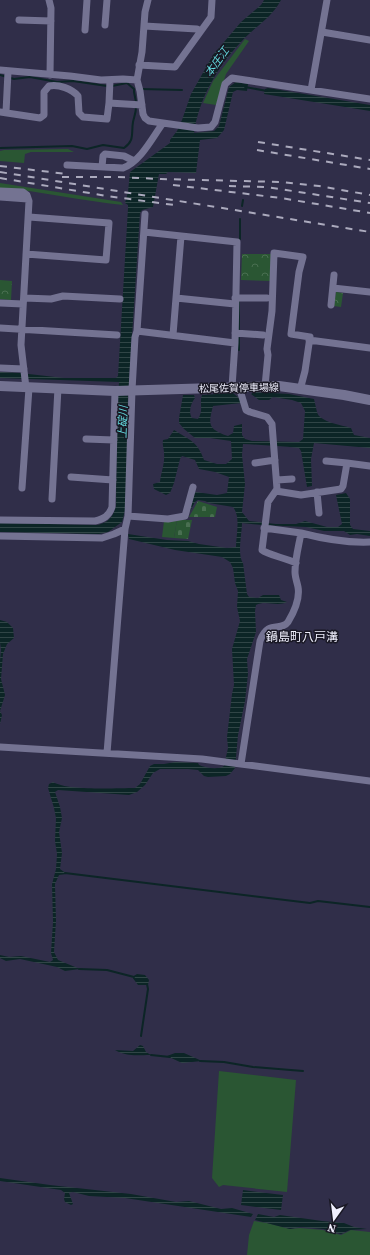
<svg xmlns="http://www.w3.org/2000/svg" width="370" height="1255" font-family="'Source Serif 4','Noto Sans JP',serif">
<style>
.green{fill:#2a5633}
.cemetery{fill:url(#cemetery-stones)}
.park{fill:url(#park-crowns)}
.water{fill:url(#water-rules)}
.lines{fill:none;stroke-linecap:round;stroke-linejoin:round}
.stream{stroke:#0c2526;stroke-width:2}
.minor{stroke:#747392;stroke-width:7}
.secondary{stroke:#747392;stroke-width:10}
.rail{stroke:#abaabd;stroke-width:2;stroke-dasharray:7 7;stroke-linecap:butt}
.labels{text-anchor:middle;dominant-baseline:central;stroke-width:3;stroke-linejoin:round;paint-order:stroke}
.street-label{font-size:10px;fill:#efeffd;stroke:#191824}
.water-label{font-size:11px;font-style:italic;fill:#62dade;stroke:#191824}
.quarter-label{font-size:12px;fill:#efeffd;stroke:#191824}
</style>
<defs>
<pattern id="cemetery-stones" width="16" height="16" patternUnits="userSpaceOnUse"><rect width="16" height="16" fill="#2a5633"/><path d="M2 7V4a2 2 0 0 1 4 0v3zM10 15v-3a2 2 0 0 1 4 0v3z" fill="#496f51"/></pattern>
<pattern id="park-crowns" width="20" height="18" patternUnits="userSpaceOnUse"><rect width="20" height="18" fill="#2a5633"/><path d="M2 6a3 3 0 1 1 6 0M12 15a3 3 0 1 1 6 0" fill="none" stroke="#496f51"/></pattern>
<pattern id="water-rules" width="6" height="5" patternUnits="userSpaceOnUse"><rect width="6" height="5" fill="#0c2526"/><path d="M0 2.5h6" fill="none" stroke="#304546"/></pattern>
</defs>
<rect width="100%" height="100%" fill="#302e49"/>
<path class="green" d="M245 39 249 41 226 74 216 105 203 103 213 81Z
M68 149 74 152H31L25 154 24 163 0 161V151L4 150Z
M0 183 121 202 123 205C82 201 41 191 0 188Z
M177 520 174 538 162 537 164 521Z
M219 1071 296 1080 287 1192 223 1185 219 1187 212 1178Z
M254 1221 267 1223 290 1229 300 1228 323 1230 341 1235 351 1230 370 1232V1255H247L249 1235Z"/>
<path class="cemetery" d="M198 501 217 507 215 517H189Z
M177 520H192L188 539 174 538Z"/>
<path class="park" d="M242 254H271V281L241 280Z
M0 280 12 281 11 300 0 299Z
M336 292 343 293 341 307 334 306Z"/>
<path class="water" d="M264 0H281C271 19 255 26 241 42 217 67 199 99 194 133L214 131 219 126 229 87 236 82 248 84 247 91 237 90 233 92 224 130 217 138 200 140 196 173 168 172 166 174H159L153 207 142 210 140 213 128 397 126 507 122 522 108 532 99 534 0 532V523L98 525C109 522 113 517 116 506L117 402 118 397 119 382 0 378V372L20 373 64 378H116L118 376 128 208V205L125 203 128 192 130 172 170 143V140L177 131 182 120 191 94 213 55 241 22 261 5Z
M268 88 370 105V111L264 94 265 89Z
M254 392 289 394 314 399C315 403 316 408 317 412 319 422 342 425 351 428L354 435 370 438V448L314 443 311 459 312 486 307 487 301 451 299 448C280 446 262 445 243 444L242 455 245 484 242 512 249 521 276 524H296L305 521 327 527H338L342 524 336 495 346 493 350 499V525L353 529 370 531V536L357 534 350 535 344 531H324L306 527 262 525 242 523C242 533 237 555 243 563L247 594 249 597 258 598 263 595H279L281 600 287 602C277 607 266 600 256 605L255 611 256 632 247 659 248 674 245 701 238 735 235 768 230 774 226 776 208 777 204 776 198 770 188 769H160L153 773 145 785 137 792 129 795 58 790 55 792 60 807 62 818 59 832 62 853 60 869 67 874 59 875 55 884 56 921 54 952 58 960 80 969 65 971 57 967 20 959 6 961 0 958V955L9 957 21 956 50 962 53 960 51 953 53 922 52 884 56 869 57 854 55 841 56 818 54 808 48 788 49 784 53 782C68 791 116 788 135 788L140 784 150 766 154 764H164L175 762 198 763 199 765C206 768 218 770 224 766L228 748 227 737 232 694 234 685 232 649 240 621 237 607 238 591 235 583 233 568 230 562 222 557 175 550 129 539 128 534 167 540 188 541 199 544 227 548 236 547C236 535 241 517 233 507L209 503 205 501 198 500 195 502 189 513 193 494 196 492 217 495 227 493 229 477 215 472 199 469 195 460 182 456 180 459 174 483 170 493 166 495 154 489 153 484 160 482C161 472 165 464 164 453 164 448 162 445 163 440L168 439 174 430C190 440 198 442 204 460L217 464H226L232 459 231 441 210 438H195L184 429 179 423V418L183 395H194L195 398C191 403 188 412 192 418L198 419C204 410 199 403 202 395L233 393 241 400V403L213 406C208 425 208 429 228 436L233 433 234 426 242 424V435L245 439 252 441 299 442 303 439 305 411 301 403 292 400 273 397 269 400H259L251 394Z
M0 620 7 622 13 628 14 638 7 644 3 654 1 679 5 695 0 711 2 715 0 724V661L1 650 0 642Z
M137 974 145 975 149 980 148 985H138L132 977Z
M140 1045 143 1046 146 1052 151 1055C137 1055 127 1057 115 1050L133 1051Z
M175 1053H184L202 1061 182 1063 167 1056Z
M0 1178 50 1185 131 1194 176 1202 189 1201 221 1209 232 1208 253 1214 251 1217 125 1198 89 1196 73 1192 69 1193 73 1204 71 1205 65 1202 64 1199 65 1193 61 1190 0 1181Z
M243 1190 283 1195 281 1210 241 1205Z
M258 1214 274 1217 280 1215 322 1221 344 1223 354 1227 367 1229 350 1230 341 1234 323 1229 300 1227 290 1229 255 1220Z"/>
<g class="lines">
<path class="stream" d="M0 75 14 79 30 77 57 82 73 81 107 86
M112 86 127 83 134 89
M245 87 267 91
M134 89V92L136 102
M141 89 182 90
M0 148 72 146 87 149 103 145 124 148C135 140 131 134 133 122 134 117 136 113 136 107
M242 206 243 200
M240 239V219
M239 329V302
M239 350V338
M65 873 310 903 318 901 370 907
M79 969 107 970 134 977
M141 1036 148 989 147 984
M151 1055 170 1057
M200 1061 224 1062 253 1067 303 1071"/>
<path class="minor" d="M49 0 51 8 50 75
M19 20 51 21
M105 25 107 0
M144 26 197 29 200 31
M85 30 87 0
M322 32 370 40
M139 65 175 67 211 17 212 0
M0 70 70 76 101 80 123 79 137 80 140 91 143 114 145 118 149 121 163 123
M137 80 142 52 145 12 148 0
M311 90 327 0
M109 103 110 80
M0 112 40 118 44 115V92L49 86C59 84 72 89 78 96L79 113 83 117 107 119 109 103 142 105
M6 112 8 72
M67 165 123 168C141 161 152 138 163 123L198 128 211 127 215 122 225 84 232 78 370 99
M102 167 103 156 105 154 124 156 134 161
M0 191 23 192 27 195 29 201 21 345 26 388
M0 197 28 199
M144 232 237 242 235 343 232 387
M26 254 106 260 109 223 29 217
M333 288 370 292
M24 298 51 299 63 296 120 299
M176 298 235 304
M235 298H267
M0 303 23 304
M331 305 334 275
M0 328 117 335
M137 331 235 343
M235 333 263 335
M173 335 181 236
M309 340 370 348
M0 368 24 369
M265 386 268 355 267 349 272 311 274 253 303 257 299 272 291 334 310 337 305 371 300 390
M239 387 246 410 250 412 267 417 272 424 277 489 268 502 262 550C268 555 286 558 296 563
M86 439 114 440
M326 461 347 463
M255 463 275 460
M71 477 113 480
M277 480 292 479
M22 488 29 388
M276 491 301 495 341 489 343 486 347 463 370 466
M317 492 319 513
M52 499 58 388
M128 516 168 519 185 516 193 487
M0 520 95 521C104 519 109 516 112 507L115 391
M264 528 301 533
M0 536 102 538 114 534 125 529
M0 747 202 759 370 781
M107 753 125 529 128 516 132 390 135 337 137 331 145 214
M241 764 260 641C268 619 281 632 288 622 294 612 300 598 298 587 297 582 295 577 295 572 295 559 299 545 301 533 324 539 346 543 370 542"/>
<path class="secondary" d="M0 386 115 391 279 386 344 395 370 400"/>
<path class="rail" d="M258 142 370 160
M257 150 370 169
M0 166 67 174
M0 172 370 232
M62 177H118L161 179 282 182 319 186 370 195
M0 178 107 196 174 205
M173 185 281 198 370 213
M229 186 266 187 286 190 370 203"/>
</g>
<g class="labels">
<g class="street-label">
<text transform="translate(239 388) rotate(-1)">松尾佐賀停車場線</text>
</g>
<g class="water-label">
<text transform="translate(217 62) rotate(-54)">本庄江</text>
<text transform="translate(123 422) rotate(-88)">上碇川</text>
</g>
<g class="quarter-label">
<text x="302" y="637">鍋島町八戸溝</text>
</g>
</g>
<g transform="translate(334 1219) rotate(194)" stroke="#191824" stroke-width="3" paint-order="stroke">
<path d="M0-3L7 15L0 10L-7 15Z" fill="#efeffd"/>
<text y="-6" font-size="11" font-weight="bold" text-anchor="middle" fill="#efeffd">N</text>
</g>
</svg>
